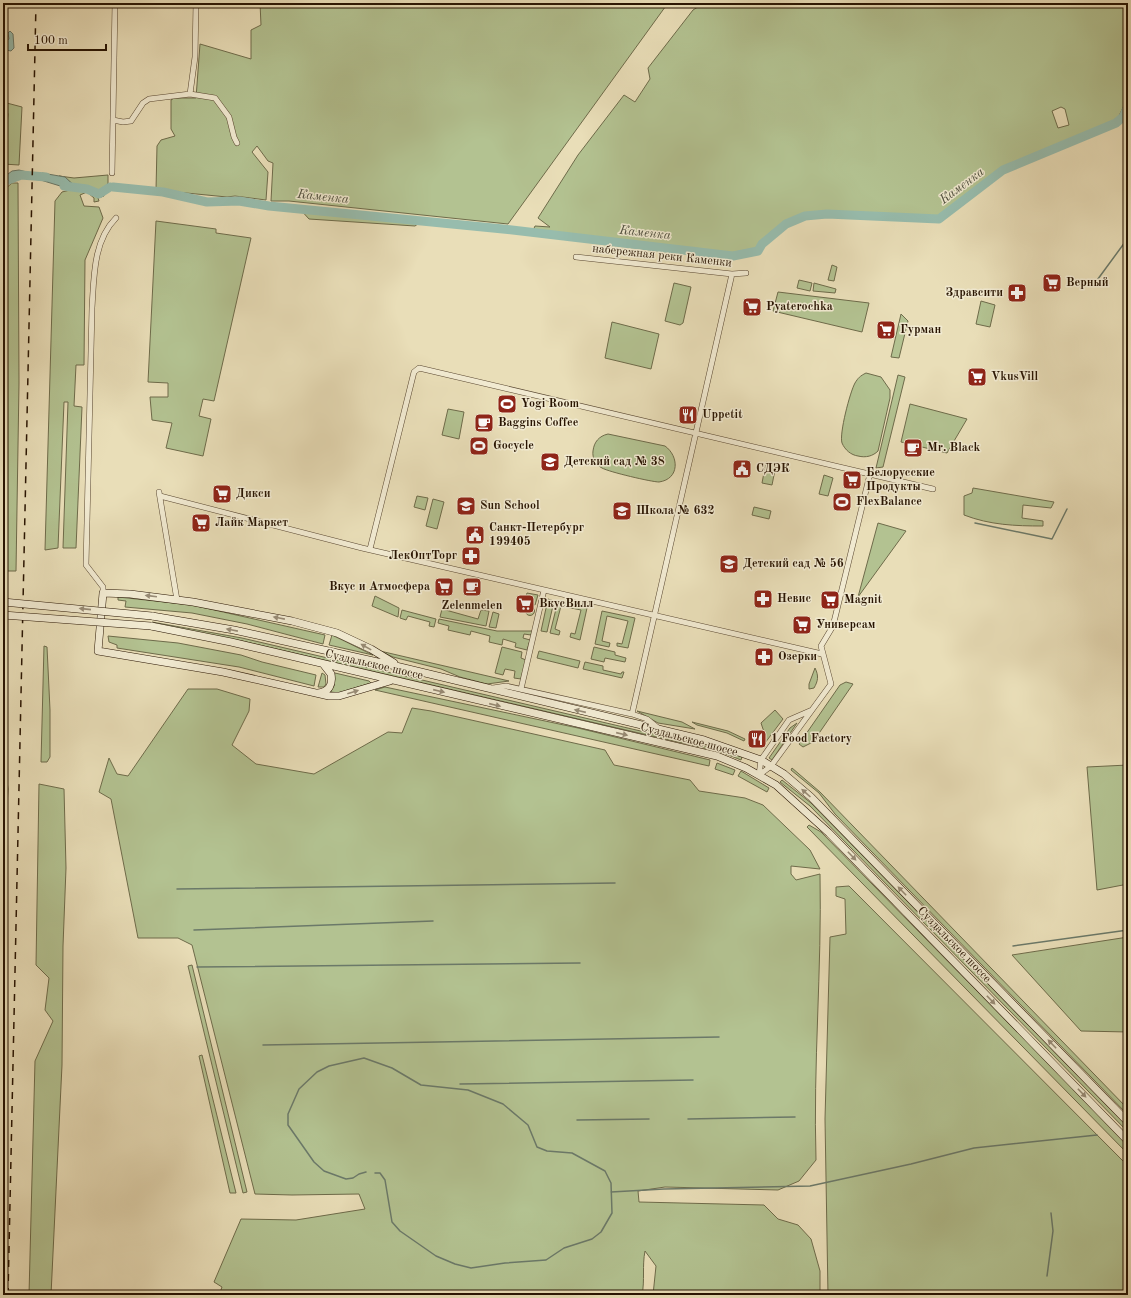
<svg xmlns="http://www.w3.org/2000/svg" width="1131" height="1298" font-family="'Old Standard TT',serif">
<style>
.green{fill:#b3c291;stroke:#6e6b4a;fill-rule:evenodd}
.water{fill:#97bcad;stroke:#6b7969}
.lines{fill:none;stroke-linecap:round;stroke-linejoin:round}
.stream{stroke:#6b7969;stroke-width:1.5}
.river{stroke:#97bcad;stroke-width:9}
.minor-casing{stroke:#584630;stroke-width:6}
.secondary-casing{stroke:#281402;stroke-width:8}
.minor{stroke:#f1ead1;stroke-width:5}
.secondary{stroke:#f1ead1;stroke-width:7}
.rail{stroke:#281402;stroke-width:1.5;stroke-dasharray:7 7;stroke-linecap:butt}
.secondary-bridge-casing{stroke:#281402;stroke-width:8;stroke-linecap:butt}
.secondary-bridge{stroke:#f1ead1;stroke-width:7}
.oneway{fill:#978a74}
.labels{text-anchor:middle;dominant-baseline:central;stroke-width:3;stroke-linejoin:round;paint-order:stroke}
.street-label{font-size:12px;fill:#281402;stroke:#f1ead1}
.poi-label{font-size:12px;font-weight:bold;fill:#281402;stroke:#f1ead1;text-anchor:start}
.water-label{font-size:13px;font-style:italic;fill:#4f4f3e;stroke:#f1ead1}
</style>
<rect width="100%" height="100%" fill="#e9deb8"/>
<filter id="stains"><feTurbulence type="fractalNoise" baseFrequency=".005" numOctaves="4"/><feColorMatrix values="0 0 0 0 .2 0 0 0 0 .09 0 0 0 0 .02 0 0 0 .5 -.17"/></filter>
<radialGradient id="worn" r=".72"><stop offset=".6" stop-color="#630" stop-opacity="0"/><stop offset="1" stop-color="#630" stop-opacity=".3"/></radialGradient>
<path class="green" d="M260 3H668L508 224 289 201H271L273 163 268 161 257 146 252 152 268 172 266 200 235 196 227 197 156 190 157 146 161 140 175 136 171 129V100L174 98H196L200 44 251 59V30L261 25Z
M704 3H1128V97L1117 120 1003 167 940 217 804 213C788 223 767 235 758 251L733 256 532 233 535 226 550 227 538 218 578 155 624 95 635 102 650 79 648 68 693 10ZM1061 107 1065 109 1069 125 1058 128 1052 111Z
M3 102 22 107 19 165 3 164 8 114Z
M108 175V183L103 190 104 196 98 198 99 201 94 202V198L87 192 80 195 84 206 99 207 103 218 85 260 84 365H76L74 406 82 407 76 548H63L68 402H64L58 548 45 550 55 201 62 192 74 189 75 187 65 177 59 176 74 178Z
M12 183H18L19 383 16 571H3V188L5 189Z
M299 208 422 221 415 226 309 219Z
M156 221 216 229V233L251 238 214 401 203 399 199 416 211 419 203 456 166 448 172 423 152 420 150 397H168V383L148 382Z
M832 265 837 267 834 281 828 280Z
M799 280 812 283 810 291 797 288Z
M674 283 691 287 683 323 680 325 665 321Z
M814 283 836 289 835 293 813 291Z
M778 292 869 303 862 332 773 311Z
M981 301 995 305 990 327 976 324Z
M901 314 908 321 899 358 891 357Z
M612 322 659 334 651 369 605 358Z
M866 373 881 377 890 390V398L878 451C873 456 866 458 858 456 851 455 845 450 842 443 839 434 850 392 855 383 858 378 860 376 866 373Z
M898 375 905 377 883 467 876 468Z
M910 404 967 419 947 453 901 442Z
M448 409 464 412 459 439 442 435Z
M608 434 665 446C679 456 680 479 659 482 652 482 609 472 602 468 596 465 592 458 593 451 594 442 599 436 608 434Z
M766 462 776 465 772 485 762 483Z
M824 475 833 478 828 496 819 494Z
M973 488 1054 502 1051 508 1023 505 1022 518 1043 521V526C1015 526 990 525 964 515V496L972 493Z
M417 496 428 498 425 510 414 507Z
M433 499 444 502 437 529 426 526Z
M754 507 771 511 769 519 752 515Z
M878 523 906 531 858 597Z
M527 593 538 595 535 605 528 603 530 597 526 596Z
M375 596 399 608 398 617 372 606Z
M118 597 192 605 325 635 323 644 247 624 192 613 125 607 126 601 118 600Z
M548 599 554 601 547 632 541 631Z
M558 601 587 608 580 640 570 637 571 633 575 634 581 610 561 606 555 629 560 631 559 635 550 633Z
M525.5 611a4.5 4.5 0 1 1 9 0a4.5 4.5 0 1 1-9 0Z
M442 609 478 619 481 610 489 611 486 626 440 617Z
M402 610 436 619 434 627 429 626 430 622 408 616 406 620 400 618Z
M602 611 635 618 628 648 617 646V643L622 644 628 621 607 616 602 641 610 643 609 647 595 644Z
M493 612 499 614 496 628 489 627Z
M439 619 497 631H532L531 635 524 634 523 638 530 640 527 650 515 647 516 643 503 639 502 645 489 642 490 636 471 631 470 635 448 630 449 626 438 623Z
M152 622 242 638 722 750 742 757 741 760 721 752 242 641 152 624Z
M332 635 373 655 329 645Z
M108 636 178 643 241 655 262 662 316 675 314 686 239 667 117 648V645L109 642Z
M44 646 47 647 50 710V757L47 762H41Z
M502 647 522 652 521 658 526 660 521 679 514 678 515 671 505 669 503 675 495 673Z
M594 647 615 652V655L626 658 625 662 605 658 604 662 591 659Z
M380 651 509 681 487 684 460 677 441 669 393 657Z
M539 651 580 661 578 668 537 658Z
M585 662 603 666V670L621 674 622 672H624L622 678 583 669Z
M815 668C819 676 818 681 814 688L809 689V684Z
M322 673 325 675 326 684 324 687H318Z
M335 673 369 681 371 683 339 693 331 692Z
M846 682 853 684 813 742 803 747 799 744 840 685Z
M385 687 578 728 710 760 709 766 375 690Z
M188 689H217L250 699 249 711 232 745 256 764 314 774 388 732 402 733 412 708 431 711 605 750 614 765 690 780 699 791 745 798 763 805 810 850 820 869 791 866V874L796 880 820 874C822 969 813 1065 816 1160L799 1181 778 1190 665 1187 638 1191 639 1202 764 1205 778 1219 798 1225 811 1239 820 1271V1295H653L656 1266 645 1251C642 1266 645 1280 642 1295H219L222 1287 214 1282 241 1219 296 1220 365 1209 359 1194 292 1195 255 1194 192 945 178 938H138L111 799 99 792 109 758 117 774 128 776Z
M775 710 783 719 765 743 761 737 764 732 761 723Z
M637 711 682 722 695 729 658 723Z
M692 722 728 731 745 739 744 741 727 733 697 725Z
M797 723 772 760 769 758 790 728Z
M717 763 735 770 733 775 715 769Z
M1128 765V884L1097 890 1087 767Z
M792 768 820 792 1128 1109V1115L835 814 819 793 791 770Z
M741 771 769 788 767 792 738 776Z
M3 778 7 781 8 789 7 807H4Z
M782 780 811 803 1128 1127V1132L810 806 780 782Z
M39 784 64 789 66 868 63 946 62 1065 51 1295H29L35 1061 53 1021 45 1010 49 978 36 965Z
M809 825 821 832 1128 1145V1154L807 827Z
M849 886 1128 1166V1295H828L825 1119 830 937 846 934 845 899 836 896V887Z
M1128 937V1032L1081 1031 1012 955Z
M192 965 247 1192 243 1193 188 966Z
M202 1055 236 1193H230L199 1056Z"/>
<path class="water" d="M10 31 13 34 14 48 11 51 6 50V41L9 39 8 33Z
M19 170 31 173 30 178 27 179 21 177 15 181 12 179 3 185 4 177 12 171Z
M42 173 65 177 76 187 70 189 34 178V175H40Z"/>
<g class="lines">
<path class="stream" d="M1095 283 1128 238
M975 523 1052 539 1067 509
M177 889 615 883
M194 930 433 921
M1013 946 1128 930
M197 967 580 963
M263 1045 719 1037
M460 1084 693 1080
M688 1119 795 1117
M577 1120 649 1119
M366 1172 359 1174 353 1178 346 1179 324 1171 314 1162 288 1125V1114L299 1089 317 1072 329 1066 364 1058 392 1068 421 1085 468 1090 503 1104 528 1125 537 1147 547 1151 572 1153 605 1171 611 1183 612 1213 601 1232 592 1239 564 1248 546 1260 505 1263 471 1268 455 1264 436 1256 400 1231 392 1222 385 1180 380 1173H375
M611 1192 664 1189 810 1186 911 1164 974 1148 1097 1135
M1047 1276 1053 1231 1051 1213"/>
<path class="river" d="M3 182 21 175 46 177
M64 186 87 189 99 194 110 187
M113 187 163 192 207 202 239 201 269 206 503 229 733 256 758 251 762 244 786 224 805 216 827 214 939 219 1003 170 1116 123 1123 117 1128 106"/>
<g class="minor-casing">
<path id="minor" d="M190 94 215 98 229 117 234 137 237 143
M113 120 123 122 131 121 143 103 149 99 190 94 195 57 196 3
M112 173 115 3
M576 257 732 274 746 273
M159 492 177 600
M160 496 362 548 822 654
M370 549 414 372 419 368 933 489
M103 593V587L86 565 92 308C94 278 93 241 116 218
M493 688 506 686 632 714 647 719 658 728
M521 689 544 590
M632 714 732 274
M759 775 771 766 831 684 821 646 833 626 870 474
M759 775 761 760 789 720 812 710"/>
</g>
<g class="secondary-casing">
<path id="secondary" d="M152 616 234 630 400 667 704 740 761 760 784 774 811 797 1128 1122
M151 626 231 642 602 729 717 756 746 768 776 785 829 833 1128 1141
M390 681 339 696H329L223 672 98 651 103 593 130 594 193 602 292 621 337 633 371 649 394 663
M318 693C329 692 333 685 331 674L324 665"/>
</g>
<use href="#minor" class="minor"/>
<use href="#secondary" class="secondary"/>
<path class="rail" d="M3 1162 5 1203
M8 1295 36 3"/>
<g class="secondary-bridge-casing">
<path id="secondary-bridge" d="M3 602 152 616
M3 615 151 626"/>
</g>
<use href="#secondary-bridge" class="secondary-bridge"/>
</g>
<defs><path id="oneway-solid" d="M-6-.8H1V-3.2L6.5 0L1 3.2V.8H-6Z"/></defs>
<g class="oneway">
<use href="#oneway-solid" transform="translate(151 596) rotate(-173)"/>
<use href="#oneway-solid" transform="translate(85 609) rotate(-174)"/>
<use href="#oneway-solid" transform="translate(279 618) rotate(-169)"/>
<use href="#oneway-solid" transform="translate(232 630) rotate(-169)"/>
<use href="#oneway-solid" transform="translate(366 647) rotate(-151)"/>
<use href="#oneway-solid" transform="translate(439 691) rotate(13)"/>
<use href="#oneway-solid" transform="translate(353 692) rotate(-17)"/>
<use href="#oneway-solid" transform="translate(495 705) rotate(13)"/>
<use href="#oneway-solid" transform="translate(580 711) rotate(-167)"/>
<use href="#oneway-solid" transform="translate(622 734) rotate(13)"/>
<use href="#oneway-solid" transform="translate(806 793) rotate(-138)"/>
<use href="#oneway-solid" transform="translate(852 856) rotate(46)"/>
<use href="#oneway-solid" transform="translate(902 891) rotate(-134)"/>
<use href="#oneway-solid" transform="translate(991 1000) rotate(46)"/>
<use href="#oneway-solid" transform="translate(1052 1044) rotate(-134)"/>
<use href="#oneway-solid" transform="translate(1082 1093) rotate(46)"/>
</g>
<defs>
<g id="supermarket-square" transform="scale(1)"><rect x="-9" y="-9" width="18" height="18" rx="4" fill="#8f2418" stroke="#f1ead1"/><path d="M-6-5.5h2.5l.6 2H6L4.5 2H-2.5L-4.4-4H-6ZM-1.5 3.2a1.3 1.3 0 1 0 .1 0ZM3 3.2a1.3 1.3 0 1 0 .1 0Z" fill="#fff"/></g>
<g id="pharmacy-square" transform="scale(1)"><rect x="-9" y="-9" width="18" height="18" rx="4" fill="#8f2418" stroke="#f1ead1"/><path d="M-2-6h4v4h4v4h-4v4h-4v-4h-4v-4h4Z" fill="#fff"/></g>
<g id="stadium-square" transform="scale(1)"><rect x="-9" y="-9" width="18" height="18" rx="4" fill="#8f2418" stroke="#f1ead1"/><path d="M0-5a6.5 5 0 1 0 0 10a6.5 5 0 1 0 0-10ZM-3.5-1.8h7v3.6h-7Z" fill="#fff"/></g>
<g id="restaurant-square" transform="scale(1)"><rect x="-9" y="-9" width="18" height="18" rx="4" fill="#8f2418" stroke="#f1ead1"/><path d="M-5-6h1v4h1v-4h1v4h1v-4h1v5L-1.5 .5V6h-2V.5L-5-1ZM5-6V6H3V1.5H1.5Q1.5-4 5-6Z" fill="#fff"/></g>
<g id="cafe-square" transform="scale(1)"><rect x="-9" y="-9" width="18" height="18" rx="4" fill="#8f2418" stroke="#f1ead1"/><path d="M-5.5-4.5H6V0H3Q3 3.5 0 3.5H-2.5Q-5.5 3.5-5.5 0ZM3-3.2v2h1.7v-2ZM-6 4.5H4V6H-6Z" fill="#fff"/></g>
<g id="school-square" transform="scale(1)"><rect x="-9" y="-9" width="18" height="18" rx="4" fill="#8f2418" stroke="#f1ead1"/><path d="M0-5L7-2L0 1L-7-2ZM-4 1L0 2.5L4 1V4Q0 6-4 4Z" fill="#fff"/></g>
<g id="civic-square" transform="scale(1)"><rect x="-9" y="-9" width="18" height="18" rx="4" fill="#8f2418" stroke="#f1ead1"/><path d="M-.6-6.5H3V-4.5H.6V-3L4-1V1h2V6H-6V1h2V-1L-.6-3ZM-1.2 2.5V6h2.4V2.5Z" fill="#fff"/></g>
</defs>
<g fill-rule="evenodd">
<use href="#supermarket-square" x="1052" y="283"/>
<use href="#pharmacy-square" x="1017" y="293"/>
<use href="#supermarket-square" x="752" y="307"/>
<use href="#supermarket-square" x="886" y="330"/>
<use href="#supermarket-square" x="977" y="377"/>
<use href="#stadium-square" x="507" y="404"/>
<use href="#restaurant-square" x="688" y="415"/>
<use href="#cafe-square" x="484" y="423"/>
<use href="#stadium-square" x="479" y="446"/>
<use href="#cafe-square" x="913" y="448"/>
<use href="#school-square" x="550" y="462"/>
<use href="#civic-square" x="742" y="469"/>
<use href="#supermarket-square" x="852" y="480"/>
<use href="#supermarket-square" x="222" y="494"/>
<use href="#stadium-square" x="842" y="502"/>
<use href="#school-square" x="466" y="506"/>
<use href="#school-square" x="622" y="511"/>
<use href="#supermarket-square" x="201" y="523"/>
<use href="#civic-square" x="475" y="535"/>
<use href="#pharmacy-square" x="471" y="556"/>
<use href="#school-square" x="729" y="564"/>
<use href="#supermarket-square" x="444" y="587"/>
<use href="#cafe-square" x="472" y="587"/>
<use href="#pharmacy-square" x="763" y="599"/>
<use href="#supermarket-square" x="830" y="600"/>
<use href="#supermarket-square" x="525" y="604"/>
<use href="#supermarket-square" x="802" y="625"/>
<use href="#pharmacy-square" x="764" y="657"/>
<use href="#restaurant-square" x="757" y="739"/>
</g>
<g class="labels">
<g class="street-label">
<text transform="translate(662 256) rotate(6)">набережная реки Каменки</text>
<text transform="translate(374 665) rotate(13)">Суздальское шоссе</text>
<text transform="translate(689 740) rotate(15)">Суздальское шоссе</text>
<text transform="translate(954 945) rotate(46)">Суздальское шоссе</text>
</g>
<g class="poi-label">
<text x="1066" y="283">Верный</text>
<text x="1003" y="293" text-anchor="end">Здравсити</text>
<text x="766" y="307">Pyaterochka</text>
<text x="900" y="330">Гурман</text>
<text x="991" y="377">VkusVill</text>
<text x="521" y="404">Yogi Room</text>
<text x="702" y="415">Uppetit</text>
<text x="498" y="423">Baggins Coffee</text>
<text x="493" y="446">Gocycle</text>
<text x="927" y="448">Mr. Black</text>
<text x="564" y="462">Детский сад № 38</text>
<text x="756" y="469">СДЭК</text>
<text x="866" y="473">Белорусские<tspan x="866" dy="14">Продукты</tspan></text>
<text x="236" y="494">Дикси</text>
<text x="856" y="502">FlexBalance</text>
<text x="480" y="506">Sun School</text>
<text x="636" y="511">Школа № 632</text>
<text x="215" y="523">Лайк Маркет</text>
<text x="489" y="528">Санкт-Петербург<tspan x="489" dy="14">199405</tspan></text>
<text x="457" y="556" text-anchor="end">ЛекОптТорг</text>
<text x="743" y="564">Детский сад № 56</text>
<text x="430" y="587" text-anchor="end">Вкус и Атмосфера</text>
<text x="777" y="599">Невис</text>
<text x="844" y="600">Magnit</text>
<text x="539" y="604">ВкусВилл</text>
<text x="472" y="606" text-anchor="middle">Zelenmelen</text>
<text x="816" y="625">Универсам</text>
<text x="778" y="657">Озерки</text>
<text x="771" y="739">1 Food Factory</text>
</g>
<g class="water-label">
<text transform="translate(962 186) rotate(-37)">Каменка</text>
<text transform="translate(323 197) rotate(6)">Каменка</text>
<text transform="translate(645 233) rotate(6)">Каменка</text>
</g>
</g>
<rect width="1131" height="1298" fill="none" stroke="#e9deb8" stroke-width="16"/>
<rect x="4" y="4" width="1123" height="1290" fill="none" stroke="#281402" stroke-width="2"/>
<rect x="8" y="8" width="1115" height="1282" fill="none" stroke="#281402"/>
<path d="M28 44v6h78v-6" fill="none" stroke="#281402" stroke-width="2"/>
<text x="34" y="44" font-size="12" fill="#281402" stroke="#f1ead1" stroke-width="3" paint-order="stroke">100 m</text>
<rect width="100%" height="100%" filter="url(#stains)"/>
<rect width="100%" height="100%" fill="url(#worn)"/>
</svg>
